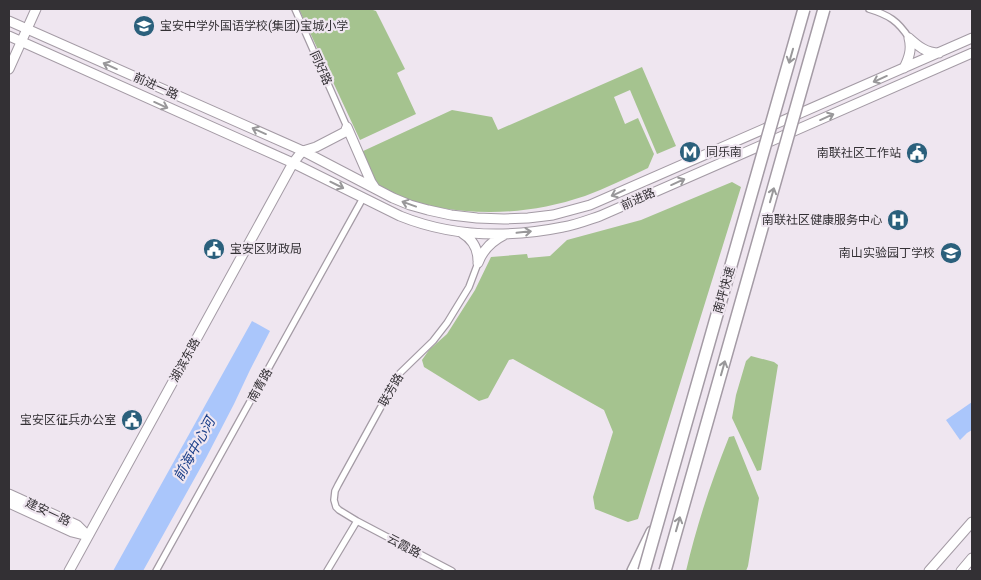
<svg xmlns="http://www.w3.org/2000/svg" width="981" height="580" font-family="Roboto,'Noto Sans SC',sans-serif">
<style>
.green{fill:#a5c38f}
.water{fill:#aac6fb}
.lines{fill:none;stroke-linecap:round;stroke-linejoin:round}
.street-casing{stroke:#a49ba5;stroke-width:8}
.secondary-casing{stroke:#a49ba5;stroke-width:11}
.primary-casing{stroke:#a49ba5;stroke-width:11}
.highway-casing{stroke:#a49ba5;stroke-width:14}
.street{stroke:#fff;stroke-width:5.5}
.secondary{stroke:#fff;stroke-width:9}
.primary{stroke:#fff;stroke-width:9}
.highway{stroke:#fff;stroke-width:11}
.highway-bridge-casing{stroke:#a49ba5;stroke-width:14;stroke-linecap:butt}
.highway-bridge{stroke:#fff;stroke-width:11}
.oneway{stroke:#99989a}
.labels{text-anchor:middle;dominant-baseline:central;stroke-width:4.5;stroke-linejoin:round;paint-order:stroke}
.poi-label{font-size:12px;fill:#333034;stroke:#efe6f0;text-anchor:end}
.street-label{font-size:12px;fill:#333034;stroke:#efe6f0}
.water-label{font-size:14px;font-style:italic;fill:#1a3e88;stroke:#efe6f0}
</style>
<rect width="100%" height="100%" fill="#efe6f0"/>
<path class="green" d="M299 9H370L376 11 405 69 397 73 416 114 360 140Z
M642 67 676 146 657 154 630 90 614 97 625 124 638 118 654 154 648 168C627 178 606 188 585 196 534 213 487 216 435 207 420 204 389 195 378 185 371 179 365 161 361 152L452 110 492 117 498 130Z
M732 182 741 187 638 519 628 522 595 509 593 497 613 432 604 410 513 359 509 360 488 398 479 401 424 367 422 360 429 350 447 334 475 290 491 257 527 254 528 258 550 256 567 240 641 220Z
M751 356 774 362 778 365 761 470 757 471 732 418 736 395 746 361Z
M734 436 759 498 748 566 746 571H686C697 524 711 482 729 437Z"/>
<path class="water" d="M252 321 270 331 250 370 234 404 206 458 143 571H113Z
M972 402V430L967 433 960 440 946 420Z"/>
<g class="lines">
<g class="street-casing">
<path id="street" d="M295 9 347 127
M869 9C889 15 898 21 909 38
M156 571 363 198
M327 571 357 521
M452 571 357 521 339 510 336 507 334 500 335 491 338 485 399 374 433 341 447 323 469 287 478 263"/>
</g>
<g class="secondary-casing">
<path id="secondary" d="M9 69 36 9
M9 494 77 525 88 536
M9 503 72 532 88 536
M69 571 293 163 300 154 303 151
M929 571 972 522"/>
</g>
<g class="primary-casing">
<path id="primary" d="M9 21 303 151 393 198 410 205 428 210 451 215 477 218 504 219 528 218 553 215 590 205 972 38
M9 36 293 163 400 216C452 237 509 238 563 227 576 225 588 220 600 216L972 53
M909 38C918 46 926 53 939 53
M904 68C909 58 912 49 909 38
M347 127 371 182 375 188
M303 151 316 147 345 132 347 127
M462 233C472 239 478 249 478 261
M478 263C483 249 492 241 504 235
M961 571 972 558"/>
</g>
<g class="highway-casing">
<path id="highway" d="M633 571 652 532"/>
</g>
<use href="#street" class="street"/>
<use href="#secondary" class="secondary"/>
<use href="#primary" class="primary"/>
<use href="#highway" class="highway"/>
<g class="highway-bridge-casing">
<path id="highway-bridge" d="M644 571 804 9
M665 571 824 9"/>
</g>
<use href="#highway-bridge" class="highway-bridge"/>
</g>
<defs><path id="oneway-shaft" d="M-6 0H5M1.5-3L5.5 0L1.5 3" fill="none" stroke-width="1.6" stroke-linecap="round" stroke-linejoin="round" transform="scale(1.25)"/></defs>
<g class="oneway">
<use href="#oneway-shaft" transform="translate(791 56) rotate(106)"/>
<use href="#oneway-shaft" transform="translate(110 66) rotate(-156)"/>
<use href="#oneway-shaft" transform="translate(880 79) rotate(156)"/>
<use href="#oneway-shaft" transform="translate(161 105) rotate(24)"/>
<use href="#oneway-shaft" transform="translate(827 117) rotate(-24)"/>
<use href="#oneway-shaft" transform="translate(259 131) rotate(-156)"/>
<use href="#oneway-shaft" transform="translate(678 182) rotate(-24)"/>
<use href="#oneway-shaft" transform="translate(337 185) rotate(26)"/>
<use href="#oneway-shaft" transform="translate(618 193) rotate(156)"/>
<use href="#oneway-shaft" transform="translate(772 195) rotate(-74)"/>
<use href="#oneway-shaft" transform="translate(409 204) rotate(-160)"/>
<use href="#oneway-shaft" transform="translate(524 232) rotate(-6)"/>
<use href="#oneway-shaft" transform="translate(723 368) rotate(-74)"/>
<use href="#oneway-shaft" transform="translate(678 524) rotate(-74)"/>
</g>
<defs>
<g id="school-disc" transform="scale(1.125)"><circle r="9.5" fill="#2b607c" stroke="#efe6f0"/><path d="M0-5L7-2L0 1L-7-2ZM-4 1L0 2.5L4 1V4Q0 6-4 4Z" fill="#fff"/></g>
<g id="metro-disc" transform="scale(1.125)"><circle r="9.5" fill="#2b607c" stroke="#efe6f0"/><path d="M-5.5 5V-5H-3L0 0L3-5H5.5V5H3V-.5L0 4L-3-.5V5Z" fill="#fff"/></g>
<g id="civic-disc" transform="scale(1.125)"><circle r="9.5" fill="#2b607c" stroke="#efe6f0"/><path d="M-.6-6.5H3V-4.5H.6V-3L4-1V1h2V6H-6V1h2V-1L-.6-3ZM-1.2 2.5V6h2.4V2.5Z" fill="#fff"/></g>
<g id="hospital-disc" transform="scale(1.125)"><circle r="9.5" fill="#2b607c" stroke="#efe6f0"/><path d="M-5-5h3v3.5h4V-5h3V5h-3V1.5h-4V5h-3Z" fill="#fff"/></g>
</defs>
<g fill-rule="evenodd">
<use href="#school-disc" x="144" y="26"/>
<use href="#metro-disc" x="690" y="152"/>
<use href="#civic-disc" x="917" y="153"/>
<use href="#hospital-disc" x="898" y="220"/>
<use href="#civic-disc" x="214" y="249"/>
<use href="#school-disc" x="951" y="253"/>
<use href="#civic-disc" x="132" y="420"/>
</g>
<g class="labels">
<g class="poi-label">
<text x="160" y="26" text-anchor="start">宝安中学外国语学校(集团)宝城小学</text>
<text x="706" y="152" text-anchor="start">同乐南</text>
<text x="901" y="153">南联社区工作站</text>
<text x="882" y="220">南联社区健康服务中心</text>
<text x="230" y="249" text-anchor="start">宝安区财政局</text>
<text x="935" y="253">南山实验园丁学校</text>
<text x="116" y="420">宝安区征兵办公室</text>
</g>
<g class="street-label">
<text transform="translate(321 68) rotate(66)">同好路</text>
<text transform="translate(156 86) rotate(24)">前进一路</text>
<text transform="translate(638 199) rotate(-24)">前进路</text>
<text transform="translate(724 290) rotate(-74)">南坪快速</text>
<text transform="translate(185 360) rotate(-61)">湖滨东路</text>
<text transform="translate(260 385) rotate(-61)">南青路</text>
<text transform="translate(391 390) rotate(-60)">联芳路</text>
<text transform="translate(48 512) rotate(25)">建安一路</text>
<text transform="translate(404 546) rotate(28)">云霞路</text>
</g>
<g class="water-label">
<text transform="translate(194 449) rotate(-61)">前海中心河</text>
</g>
</g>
<rect width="981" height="580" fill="none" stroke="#333034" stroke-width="20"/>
</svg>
